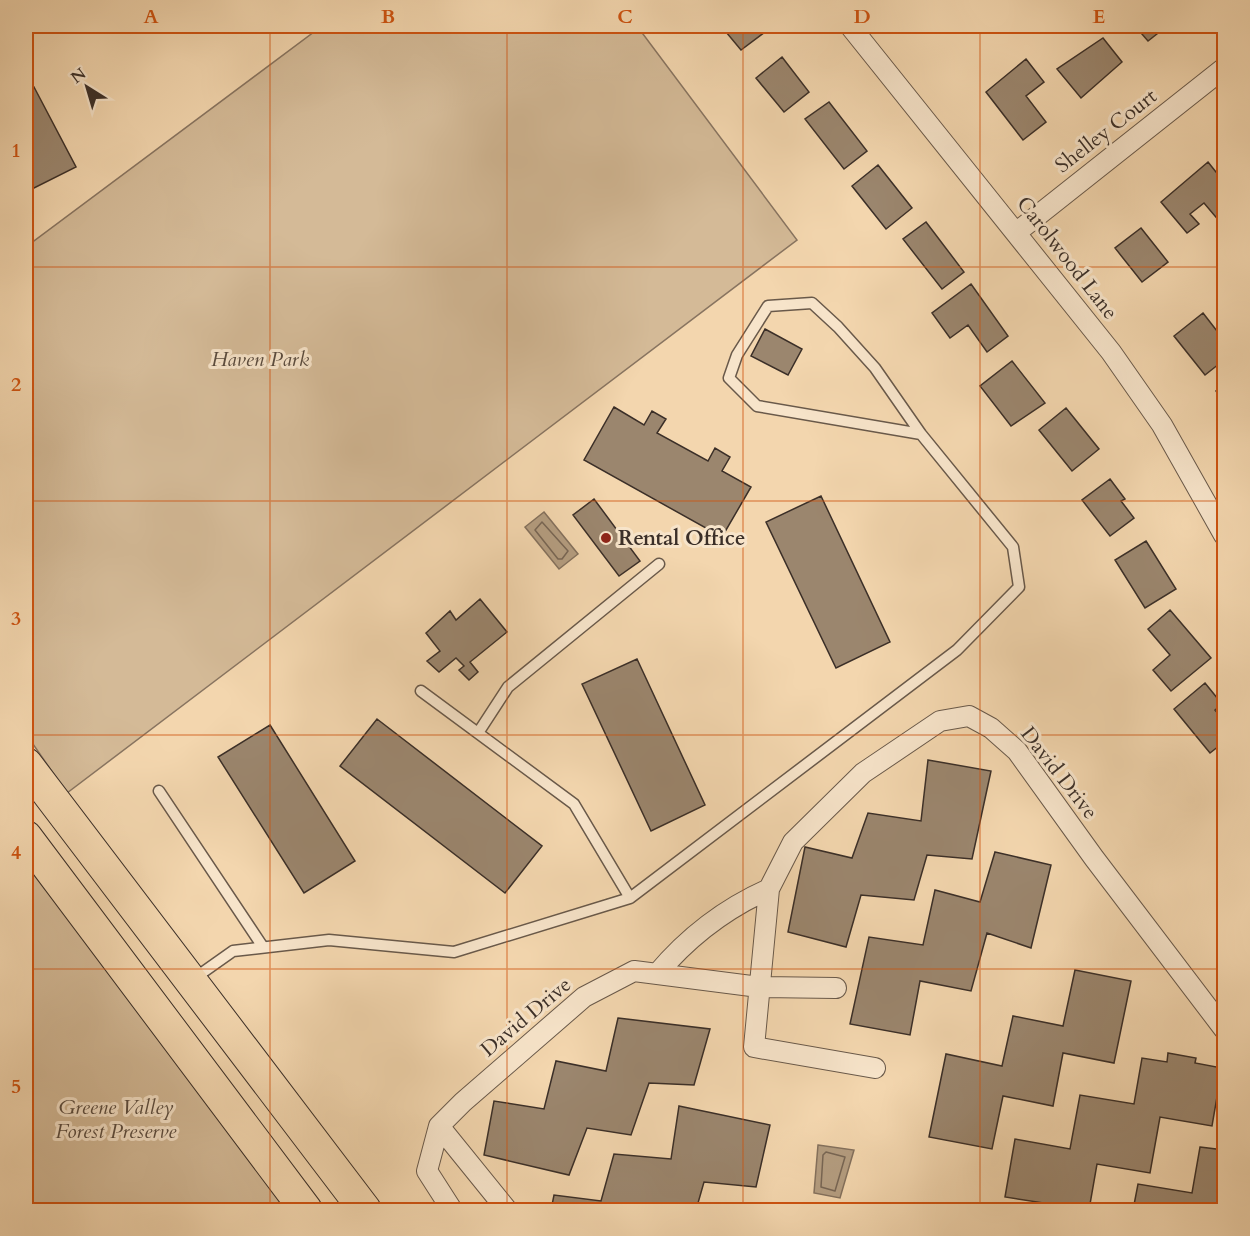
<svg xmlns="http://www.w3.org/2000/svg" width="1250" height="1236" font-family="Cardo,serif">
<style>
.green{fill:#d4ba97;stroke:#887460;stroke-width:1.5}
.water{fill:#b49d80;stroke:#84715d;stroke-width:1.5}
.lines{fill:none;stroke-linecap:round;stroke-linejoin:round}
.shore{stroke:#786654;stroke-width:1.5}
.building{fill:#9b866e;stroke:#3b2f28;stroke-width:1.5}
.service-casing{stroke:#69594a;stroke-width:13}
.minor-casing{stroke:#69594a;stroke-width:22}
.primary-casing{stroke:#3b2f28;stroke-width:34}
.service{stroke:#f7e4ca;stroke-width:10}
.minor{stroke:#f7e4ca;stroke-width:20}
.primary{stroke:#f3d6ae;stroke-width:32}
.grid{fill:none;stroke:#ce5310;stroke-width:1.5;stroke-opacity:0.55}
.poi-dot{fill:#8f2418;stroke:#f7e4ca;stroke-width:2}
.labels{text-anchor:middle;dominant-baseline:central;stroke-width:6;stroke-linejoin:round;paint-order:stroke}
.street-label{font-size:21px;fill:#3b2f28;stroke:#f7e4ca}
.park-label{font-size:21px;font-style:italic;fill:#5a4b3e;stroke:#f7e4ca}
.poi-label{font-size:21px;font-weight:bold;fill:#3b2f28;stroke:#f7e4ca;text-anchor:start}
.neatline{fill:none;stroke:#ce5310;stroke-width:2}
.grid-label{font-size:20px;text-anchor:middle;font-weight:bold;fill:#ce5310}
</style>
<rect width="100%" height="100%" fill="#f3d6ae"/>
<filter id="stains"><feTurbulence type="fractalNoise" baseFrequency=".00333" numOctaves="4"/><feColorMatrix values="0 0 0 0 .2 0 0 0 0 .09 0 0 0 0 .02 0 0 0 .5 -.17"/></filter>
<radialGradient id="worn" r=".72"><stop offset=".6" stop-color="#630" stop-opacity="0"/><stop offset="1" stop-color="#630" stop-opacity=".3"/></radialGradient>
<path class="green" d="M322 26H637L797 240 67 793 26 734V247Z
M26 846 300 1210H26Z"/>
<path class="water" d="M544 512 578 554 559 569 525 527Z
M818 1145 854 1150 840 1198 814 1193Z"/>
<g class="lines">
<path class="shore" d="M542 522 568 551 562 559H558L535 530Z
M826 1152 845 1157 835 1191 821 1187 823 1155Z"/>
</g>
<path class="building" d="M721 26H766L769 29 741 50Z
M941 26H952L944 32Z
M1135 26H1167L1148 41Z
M1103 38 1122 62 1081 98 1057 69Z
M782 57 809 92 784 112 756 78Z
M1026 59 1044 82 1026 96 1046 122 1023 140 986 92Z
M34 87 76 167 26 192V91Z
M829 102 867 151 844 169 805 119Z
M1208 162 1224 182V218L1220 222 1204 203 1190 214 1199 224 1187 233 1161 202Z
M878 165 912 208 886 229 852 186Z
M926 222 964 272 942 289 903 239Z
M1141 228 1168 262 1142 282 1115 248Z
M971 284 1008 336 987 352 968 325 950 338 932 313Z
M1203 313 1224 340V360L1205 375 1174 336Z
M765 329 802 349 788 375 751 356Z
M1012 361 1045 403 1011 426 980 386Z
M1224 385V404L1216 391Z
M614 407 644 425 652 411 666 419 657 433 708 461 715 448 730 457 722 471 751 487 722 537 584 460Z
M1066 408 1099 449 1072 471 1039 430Z
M1110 479 1125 499 1121 501 1134 518 1110 536 1082 500Z
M821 496 890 642 836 668 766 522Z
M594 499 640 561 619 576 573 515Z
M1146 541 1176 589 1145 608 1115 560Z
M480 599 507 632 470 662 478 672 469 680 459 670 464 666 456 658 439 672 427 661 440 651 426 633 450 611 456 620Z
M1170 610 1211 658 1171 691 1153 670 1170 655 1148 629Z
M637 659 705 805 651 831 582 684Z
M1205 683 1222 704 1215 710 1224 721V742L1210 753 1174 709Z
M377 719 542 846 505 893 340 766Z
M270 725 355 861 304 893 218 757Z
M928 760 991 771 972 859 927 855 914 900 861 895 846 947 788 932 805 847 852 858 868 813 921 821Z
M995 852 1051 865 1031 948 987 933 971 991 920 981 910 1035 850 1024 869 937 923 945 935 890 980 902Z
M1075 970 1131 981 1114 1063 1063 1053 1053 1106 1003 1096 992 1149 929 1137 946 1054 1002 1066 1013 1016 1063 1026Z
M618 1018 710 1029 694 1085 649 1083 631 1135 587 1128 569 1175 484 1155 494 1101 544 1109 556 1061 606 1071Z
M1168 1053 1196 1058 1195 1063 1222 1068 1212 1126 1160 1117 1150 1173 1097 1164 1089 1210 1005 1197 1015 1139 1070 1149 1080 1095 1134 1104 1142 1058 1167 1062Z
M679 1106 770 1125 756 1187 704 1182 696 1210H551L554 1195 601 1201 614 1154 671 1159Z
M1200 1147 1224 1150V1207L1218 1206 1217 1210H1133L1138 1184 1192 1193Z"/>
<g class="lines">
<g class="service-casing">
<path id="service" d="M421 691 574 804 630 898
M478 733 508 687 659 564
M159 791 263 947
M192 980 233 951 329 940 454 952 630 898 957 650 1019 587 1013 547 921 434 875 368 838 327 812 303 768 306 737 355 729 378 757 406 921 434"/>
</g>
<g class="minor-casing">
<path id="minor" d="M850 26 1111 352 1162 425 1224 535
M1017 232 1224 68
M657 974C688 937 724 909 769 889
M875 1068 754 1047 769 889 793 842 863 773 940 721 969 716 991 728 1017 751 1094 858 1224 1029
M439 1126 507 1210
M452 1210 427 1171 439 1126 463 1102 584 997 634 971 759 987 836 988"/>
</g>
<g class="primary-casing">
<path id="primary" d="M26 764 365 1210
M26 837 306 1210"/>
</g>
<use href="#service" class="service"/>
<use href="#minor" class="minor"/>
<use href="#primary" class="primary"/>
</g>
<path class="grid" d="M270 26V1210M507 26V1210M743 26V1210M980 26V1210M26 267H1224M26 501H1224M26 735H1224M26 969H1224"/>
<circle class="poi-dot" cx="606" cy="538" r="6"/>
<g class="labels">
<g class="street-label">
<text transform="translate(1106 131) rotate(-38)">Shelley Court</text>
<text transform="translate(1067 258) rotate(52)">Carolwood Lane</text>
<text transform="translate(1059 773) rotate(52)">David Drive</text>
<text transform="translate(526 1017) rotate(-40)">David Drive</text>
</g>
<g class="park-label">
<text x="260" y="359">Haven Park</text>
<text x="116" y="1107">Greene Valley<tspan x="116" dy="24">Forest Preserve</tspan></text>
</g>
<g class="poi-label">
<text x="618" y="538">Rental Office</text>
</g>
</g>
<rect width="1250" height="1236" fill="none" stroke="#f3d6ae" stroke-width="66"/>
<g transform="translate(87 87) rotate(323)" stroke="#f7e4ca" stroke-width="4.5" paint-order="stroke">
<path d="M0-4.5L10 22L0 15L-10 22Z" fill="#3b2f28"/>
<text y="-9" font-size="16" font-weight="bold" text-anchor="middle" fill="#3b2f28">N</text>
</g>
<rect x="33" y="33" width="1184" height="1170" class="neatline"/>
<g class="grid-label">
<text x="151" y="23">A</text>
<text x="388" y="23">B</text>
<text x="625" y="23">C</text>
<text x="862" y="23">D</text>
<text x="1099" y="23">E</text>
<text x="16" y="157">1</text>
<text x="16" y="391">2</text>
<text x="16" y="625">3</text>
<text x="16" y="859">4</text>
<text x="16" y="1093">5</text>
</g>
<rect width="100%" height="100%" filter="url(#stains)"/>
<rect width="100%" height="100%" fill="url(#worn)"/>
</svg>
